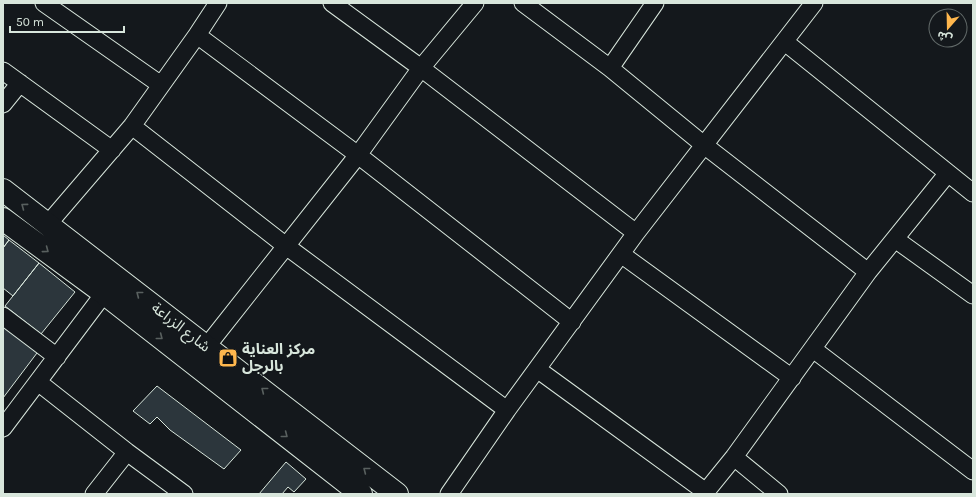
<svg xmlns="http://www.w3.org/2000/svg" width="976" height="497" font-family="Karla,'Noto Sans Arabic',sans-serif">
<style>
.building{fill:#2c363c;stroke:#d8e6dc}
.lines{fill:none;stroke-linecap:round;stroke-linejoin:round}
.minor-casing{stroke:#d8e6dc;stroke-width:19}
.major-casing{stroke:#d8e6dc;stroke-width:24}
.minor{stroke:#14181c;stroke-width:17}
.major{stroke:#14181c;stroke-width:22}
.oneway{stroke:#59605f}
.labels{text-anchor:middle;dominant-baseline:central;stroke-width:3;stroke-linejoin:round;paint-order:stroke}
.street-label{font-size:15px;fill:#d8e6dc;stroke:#14181c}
.poi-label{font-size:15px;font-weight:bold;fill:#d8e6dc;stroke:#14181c;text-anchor:start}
</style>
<rect width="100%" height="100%" fill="#14181c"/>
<path class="building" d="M3 235 9 240 3 248Z
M9 240 39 263 13 296 3 288V248Z
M39 263 75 292 41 334 5 306Z
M3 322 40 349 3 398Z
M157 386 241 450 224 469 170 430 157 417 150 424 133 411Z
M286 462 306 479 294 492 288 487 282 494H259Z"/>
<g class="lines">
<g class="minor-casing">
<path id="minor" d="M44 3 161 85
M332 3 421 68 636 233
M523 3 610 68 704 145 868 272
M197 35 358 155 572 322
M785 42 973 193
M610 68 655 3
M3 71 112 150
M3 104 20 83
M132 126 286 246 507 410
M48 224 132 126 197 35 218 3
M895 239 973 295
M621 254 792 378
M3 316 57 357
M207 346 358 155 421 68 475 3
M813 349 973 471
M537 369 706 492
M38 382 127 452 184 494
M3 428 112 283
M734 457 779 494
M94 494 127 452
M449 494 507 410 636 233 814 3
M704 494 734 457 868 272 948 173"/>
</g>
<g class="major-casing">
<path id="major" d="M3 190 397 494
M3 219 105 294 361 494"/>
</g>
<use href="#minor" class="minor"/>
<use href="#major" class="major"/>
</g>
<defs><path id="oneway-chevron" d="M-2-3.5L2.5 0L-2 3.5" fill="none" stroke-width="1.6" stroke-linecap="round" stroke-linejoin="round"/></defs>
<g class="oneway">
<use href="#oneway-chevron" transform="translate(24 206) rotate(-143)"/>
<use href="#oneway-chevron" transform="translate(46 250) rotate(37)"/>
<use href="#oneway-chevron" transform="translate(139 294) rotate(-142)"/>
<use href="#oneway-chevron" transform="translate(160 337) rotate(38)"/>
<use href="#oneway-chevron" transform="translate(264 390) rotate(-142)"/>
<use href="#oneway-chevron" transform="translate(285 435) rotate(38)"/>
<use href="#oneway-chevron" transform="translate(366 470) rotate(-142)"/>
</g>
<defs>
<g id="shop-square" transform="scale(1)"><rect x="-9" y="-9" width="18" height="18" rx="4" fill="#ffb74d" stroke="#14181c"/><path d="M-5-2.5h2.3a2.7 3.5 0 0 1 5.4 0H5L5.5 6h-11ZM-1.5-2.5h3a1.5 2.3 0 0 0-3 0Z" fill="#111"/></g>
</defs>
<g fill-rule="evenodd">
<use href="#shop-square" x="228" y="358"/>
</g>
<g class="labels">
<g class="street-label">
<text transform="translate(181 327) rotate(38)">شارع الزراعة</text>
</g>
<g class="poi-label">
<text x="242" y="349">مركز العناية<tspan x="242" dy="17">بالرجل</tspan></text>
</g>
</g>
<rect width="976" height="497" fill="none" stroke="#d8e6dc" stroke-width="8"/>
<g transform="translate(948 28) rotate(200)"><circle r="19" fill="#14181c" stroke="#626a69"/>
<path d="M0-3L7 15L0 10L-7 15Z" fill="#ffb74d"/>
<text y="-6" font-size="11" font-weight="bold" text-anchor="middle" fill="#d8e6dc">ش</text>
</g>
<path d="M10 26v6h114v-6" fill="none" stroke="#d8e6dc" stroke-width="2"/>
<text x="16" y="26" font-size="12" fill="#d8e6dc" stroke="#14181c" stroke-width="3" paint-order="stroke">50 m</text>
</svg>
